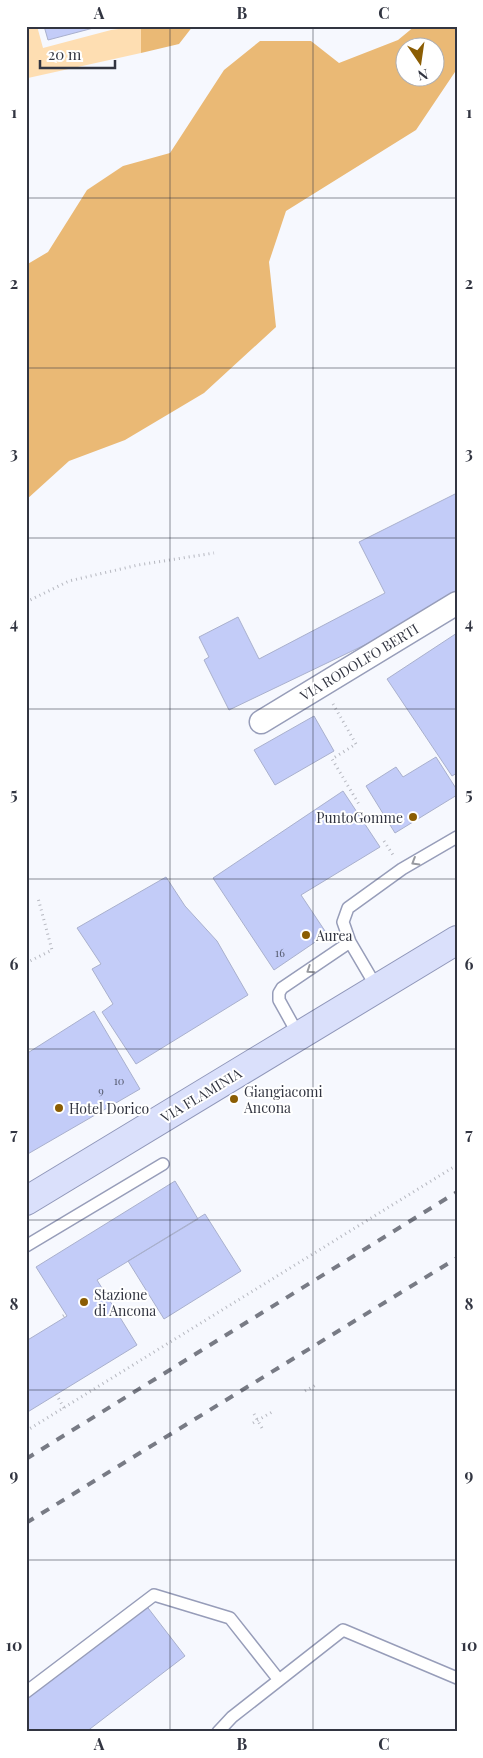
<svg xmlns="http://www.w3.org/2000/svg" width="483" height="1758" font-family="'Playfair Display',serif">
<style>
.green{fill:#fedeb2}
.forest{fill:#eab975;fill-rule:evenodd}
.building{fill:#c3ccf8;stroke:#a9b0cd}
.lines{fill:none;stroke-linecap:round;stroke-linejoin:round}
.lane-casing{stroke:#979db9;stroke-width:14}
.street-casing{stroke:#979db9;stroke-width:25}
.primary-casing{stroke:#8f96b9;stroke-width:30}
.path{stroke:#b6b8c0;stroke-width:3;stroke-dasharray:1 4;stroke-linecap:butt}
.lane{stroke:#fff;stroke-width:11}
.street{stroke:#fff;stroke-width:22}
.primary{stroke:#dae0fb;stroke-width:28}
.rail{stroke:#787b85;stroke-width:4;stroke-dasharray:9 9;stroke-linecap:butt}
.oneway{stroke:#989aa0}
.grid{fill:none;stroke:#323541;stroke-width:1;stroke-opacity:0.55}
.poi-dot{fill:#8b5d03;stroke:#fff;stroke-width:2}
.labels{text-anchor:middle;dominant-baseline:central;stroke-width:4;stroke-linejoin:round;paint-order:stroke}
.number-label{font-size:11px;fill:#565b6f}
.street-label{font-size:14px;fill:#323541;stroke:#fff}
.poi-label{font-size:14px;fill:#323541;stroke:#fff;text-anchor:start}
.neatline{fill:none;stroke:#323541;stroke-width:2}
.grid-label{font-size:16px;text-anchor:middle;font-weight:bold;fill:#323541}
</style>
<rect width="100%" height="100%" fill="#f6f8fe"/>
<path class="green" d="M26 26H37L43 48 111 30 141 26V53L28 78 26 98Z"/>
<path class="forest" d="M141 26H193L179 44 141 53Z
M415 26H457V69L416 130 286 211 269 262 276 327 204 393 125 440 69 461 26 500V265L48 252 87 190 123 166 170 153 224 70 260 41H311L339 63 398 40ZM406 48H436V78H406Z"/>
<path class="building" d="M44 26H101L48 40Z
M457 493V593L400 628 229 710 204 660 209 657 199 637 238 617 259 659 385 593 359 542Z
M457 633V773L452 776 387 679Z
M314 716 334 751 275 785 254 750Z
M436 757 457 790V795L395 833 366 786 396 767 403 777Z
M343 791 380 847 301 895 327 934 274 970 213 878Z
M166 877 185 906 217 941 248 995 136 1064 102 1012 113 1004 92 969 101 964 77 928Z
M94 1011 140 1089 26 1155V1054Z
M175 1181 198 1219 97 1280 137 1345 26 1413V1341L67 1316 36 1267Z
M205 1214 241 1271 164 1319 128 1261Z
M145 1604 185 1656 86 1732H26V1695Z"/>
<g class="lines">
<g class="lane-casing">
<path id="lane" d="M377 988 350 942 343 922 348 908 402 869 457 837
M299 1036 279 1000V993L282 988 350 942
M26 1246 163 1164
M26 1692 154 1595 230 1618 279 1680
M218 1732 232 1717 343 1630 457 1678"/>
</g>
<g class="street-casing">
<path id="street" d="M261 722 457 603"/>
</g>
<g class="primary-casing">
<path id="primary" d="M26 1201 457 940"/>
</g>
<path class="path" d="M26 602 69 581 138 565 214 553
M333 704 356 744 332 759 360 806
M384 841 393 855
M26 963 52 950 38 898
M63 1316 66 1314
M305 1391 316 1385
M56 1394 64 1408
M254 1414 262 1428
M253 1423 272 1412
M26 1431 457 1165"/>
<use href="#lane" class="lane"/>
<use href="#street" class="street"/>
<use href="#primary" class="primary"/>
<path class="rail" d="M26 1459 457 1192
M26 1523 457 1258"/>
</g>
<defs><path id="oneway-chevron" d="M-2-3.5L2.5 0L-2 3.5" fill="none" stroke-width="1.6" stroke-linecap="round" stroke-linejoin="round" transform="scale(1.25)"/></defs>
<g class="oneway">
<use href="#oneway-chevron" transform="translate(415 862) rotate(149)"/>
<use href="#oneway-chevron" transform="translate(310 970) rotate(146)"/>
</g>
<path class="grid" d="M170 26V1732M313 26V1732M26 198H457M26 368H457M26 538H457M26 709H457M26 879H457M26 1049H457M26 1220H457M26 1390H457M26 1560H457"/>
<g class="poi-dot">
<circle cx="413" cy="817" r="5"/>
<circle cx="306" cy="935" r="5"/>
<circle cx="234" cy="1099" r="5"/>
<circle cx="59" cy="1108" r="5"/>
<circle cx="84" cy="1302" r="5"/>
</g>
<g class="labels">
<g class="number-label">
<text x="280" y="952">16</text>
<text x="119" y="1080">10</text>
<text x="101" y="1090">9</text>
</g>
<g class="street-label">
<text transform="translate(359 662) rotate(-31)">VIA RODOLFO BERTI</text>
<text transform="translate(201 1095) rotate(-31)">VIA FLAMINIA</text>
</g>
<g class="poi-label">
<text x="403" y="817" text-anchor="end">PuntoGomme</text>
<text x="316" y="935">Aurea</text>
<text x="244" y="1091">Giangiacomi<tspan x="244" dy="16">Ancona</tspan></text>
<text x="69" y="1108">Hotel Dorico</text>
<text x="94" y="1294">Stazione<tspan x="94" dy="16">di Ancona</tspan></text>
</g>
</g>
<rect width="483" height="1758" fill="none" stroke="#ffffff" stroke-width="55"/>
<g transform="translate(420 62) rotate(167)"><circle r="24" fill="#ffffff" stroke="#adaeb3"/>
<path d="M0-4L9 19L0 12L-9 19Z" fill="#8b5d03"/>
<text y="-8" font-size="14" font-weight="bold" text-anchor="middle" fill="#323541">N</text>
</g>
<path d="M40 60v8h75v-8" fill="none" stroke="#323541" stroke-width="2.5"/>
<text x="48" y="60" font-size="15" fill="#323541" stroke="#ffffff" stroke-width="4" paint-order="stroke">20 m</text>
<rect x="28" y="28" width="428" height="1702" class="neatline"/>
<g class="grid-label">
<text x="99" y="19">A</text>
<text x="242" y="19">B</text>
<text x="384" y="19">C</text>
<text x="14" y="118">1</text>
<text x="469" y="118">1</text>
<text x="14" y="289">2</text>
<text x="469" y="289">2</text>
<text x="14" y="459">3</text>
<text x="469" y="459">3</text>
<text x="14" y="629">4</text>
<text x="469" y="629">4</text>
<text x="14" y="800">5</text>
<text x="469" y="800">5</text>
<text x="14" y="970">6</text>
<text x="469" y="970">6</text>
<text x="14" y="1140">7</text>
<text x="469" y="1140">7</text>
<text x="14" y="1310">8</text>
<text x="469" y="1310">8</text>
<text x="14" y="1481">9</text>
<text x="469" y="1481">9</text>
<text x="14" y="1651">10</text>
<text x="469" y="1651">10</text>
<text x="99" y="1750">A</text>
<text x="242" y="1750">B</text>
<text x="384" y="1750">C</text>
</g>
</svg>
